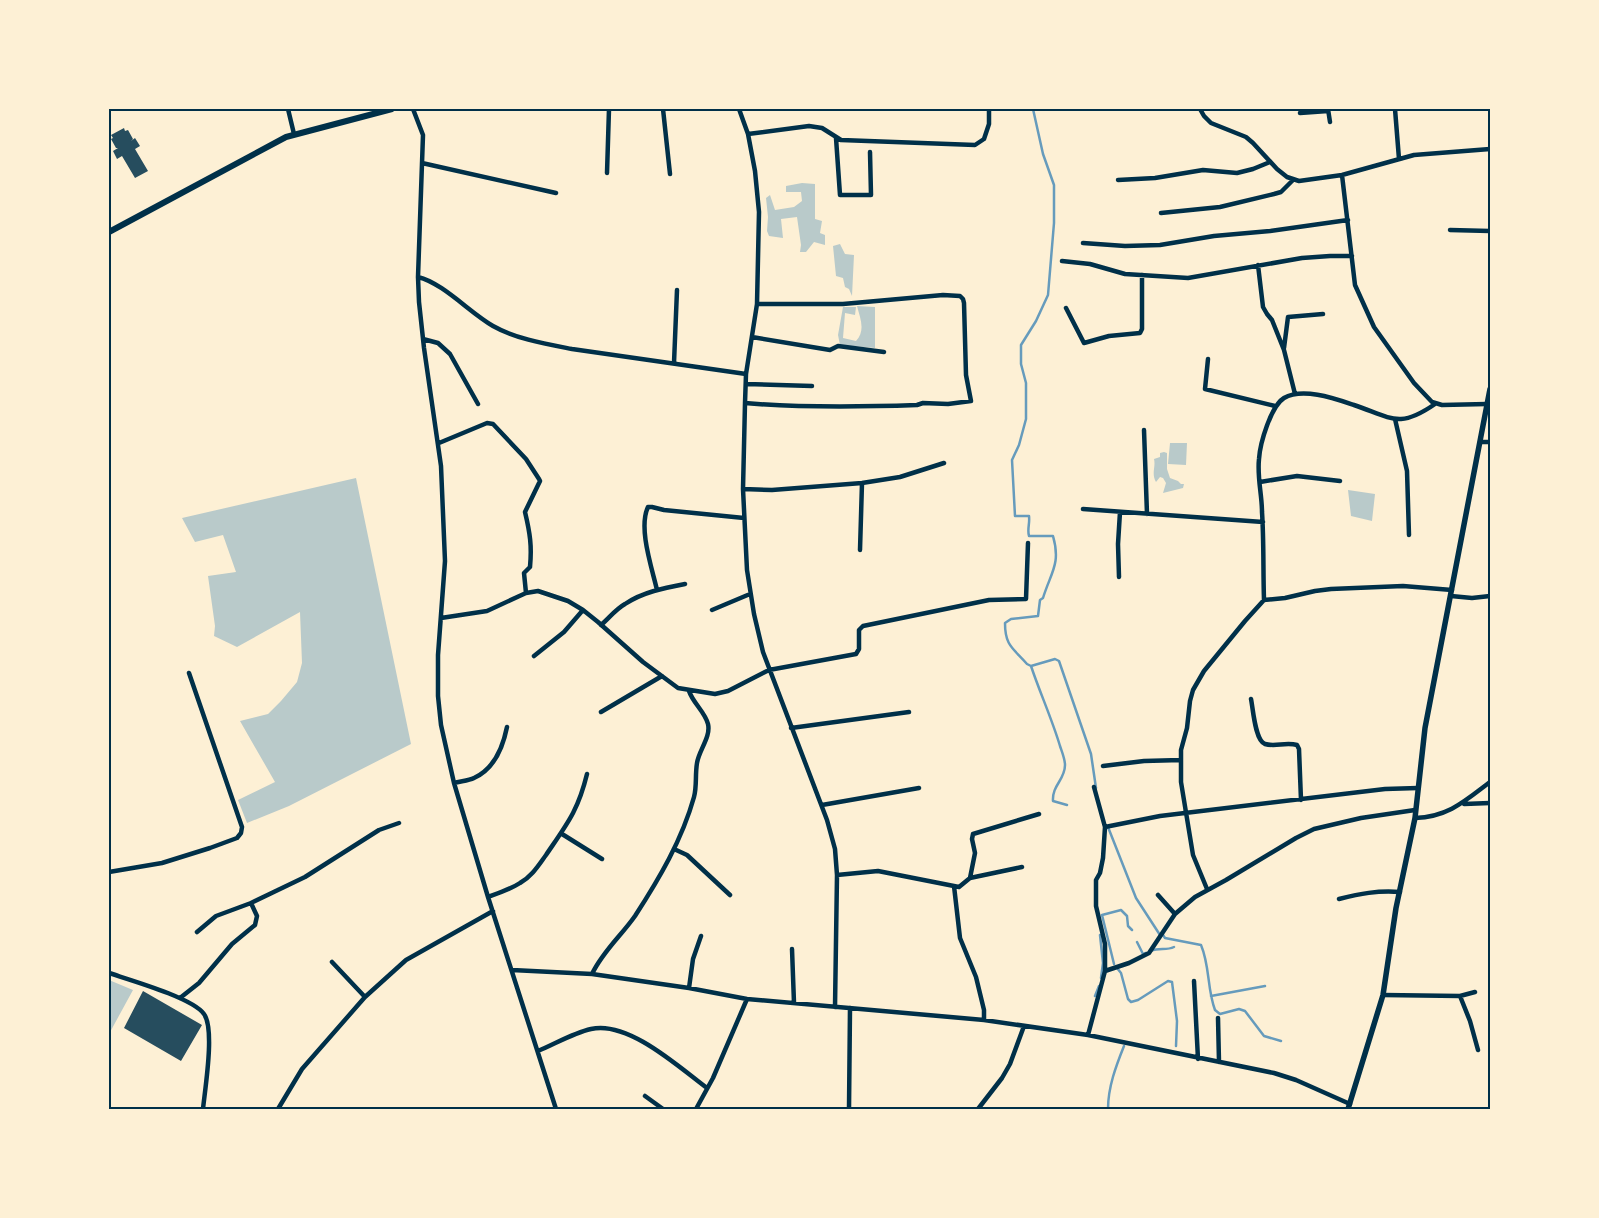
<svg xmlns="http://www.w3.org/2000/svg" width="1599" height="1218" font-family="Lora,serif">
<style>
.green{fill:#b9caca}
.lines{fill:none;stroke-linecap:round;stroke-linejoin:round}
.stream{stroke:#669bbc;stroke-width:2.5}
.building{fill:#264d5e}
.minor{stroke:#003049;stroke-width:4.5}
.tertiary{stroke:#003049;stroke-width:5.5}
.secondary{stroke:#003049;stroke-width:6}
.neatline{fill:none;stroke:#003049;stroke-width:2}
</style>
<rect width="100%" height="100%" fill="#fdf0d5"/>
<path class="green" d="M802 183 815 184V219L822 221 820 233 825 235V245L814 242 806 252H800L801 245 797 217 781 219 783 238 769 236 767 231 768 217 766 198 770 195 775 210 794 207 802 201 801 192H786V186Z
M840 244 845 254 854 255 852 296 849 289 845 287 843 278 836 276 833 246Z
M857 306 875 307V348L840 345 838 335 843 307H856L855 315 845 313 843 338 856 341C866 330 860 318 857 306Z
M1170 443H1187L1186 465 1168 464Z
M1164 452 1167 453V469L1170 478 1178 481 1181 484H1184L1183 488 1163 493 1166 483 1163 478 1160 477 1156 482C1151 473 1156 467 1154 459L1160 457V453Z
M356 478 411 744 289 806 247 823 238 800 275 782 240 721 268 714 281 701 297 682 302 663 300 612 237 647 214 636 215 626 208 576 236 572 223 535 195 542 182 518Z
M1348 490 1375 494 1372 521 1351 516Z
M109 980 133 990 109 1034Z"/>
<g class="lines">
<path class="stream" d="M1033 109 1043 154 1054 185V223L1048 295 1036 321 1021 345V364L1026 383V419L1019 445 1012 460 1015 516H1029C1030 524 1027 529 1029 536H1053C1061 564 1051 572 1043 598L1040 600 1038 616 1011 619 1005 623C1005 646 1013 648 1027 664L1031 666 1055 659 1059 661 1091 754 1096 788
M1031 666C1040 693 1052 719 1060 746 1062 752 1065 759 1065 765 1065 780 1052 785 1053 801L1067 805
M1108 827 1136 898 1160 935
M1100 935 1103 963 1101 978
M1163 935 1165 938 1201 945C1210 966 1207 989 1215 1010L1220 1014 1239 1009 1245 1011 1264 1036 1281 1041
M1137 942 1143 954 1146 953
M1151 951C1159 947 1166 951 1174 947
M1114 964 1102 915 1121 910 1127 916 1128 926 1132 930
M1117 968 1121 973 1128 999 1131 1002 1138 1000 1168 981 1172 982 1177 1021 1176 1046
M1095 996 1099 986
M1211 996 1265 986
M1108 1109C1108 1087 1116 1066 1124 1046"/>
</g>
<path class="building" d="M124 128 125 131 128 130 133 139 131 141 135 138 140 146 135 149 148 171 135 178 122 156 117 159 113 151 118 148H116L111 139 113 138 111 135Z
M143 991 202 1025 181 1061 124 1028Z"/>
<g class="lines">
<path class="minor" d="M288 109 294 134
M413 109 423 135 418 277 419 302 424 348 441 466 445 561 438 655V696L441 725 454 783 488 897 556 1109
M663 109 670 174
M739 109 748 134 755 171 759 212 757 304 746 374 745 403 743 489 747 570 754 614 763 652 827 820 835 849 837 875 835 1007
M1200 109 1204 116 1211 123 1246 137 1253 143 1277 169 1287 177 1299 181 1342 175 1414 155 1490 149
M1328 109 1330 122
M1395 109 1399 159
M1300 113 1328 111
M748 134 809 126 822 128 841 140 975 145 984 139 989 124V109
M836 138 840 195H871L870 152
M422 163 556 193
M607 173 609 109
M1342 175 1355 285 1374 327 1414 383 1432 402 1442 405 1487 404
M1118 180 1155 178 1203 170 1237 173 1253 169 1270 162
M1161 213 1220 207 1274 194 1281 192 1293 180
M1450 230 1490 231
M1083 243 1125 246 1160 245 1214 236 1270 231 1348 220
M1062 261 1090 264 1125 274 1188 278 1302 258 1330 256H1352
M1258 265 1263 307 1267 314 1272 320 1284 350 1295 394
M418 277C443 283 470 313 493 326 516 339 546 344 572 349L746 374
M1066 308 1084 343 1109 336 1140 333 1142 329V275
M752 337 830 350 838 346 884 352
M423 339 438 343 450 354 478 404
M1284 348 1288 317 1323 314
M1208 359 1205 389 1275 406
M674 363 677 290
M746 384 812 386
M745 403C803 408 860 407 917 405L923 403 948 404 971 401 966 375 964 303 963 299 960 296 943 295 843 304H757
M1395 419 1407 471 1409 535
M1144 430 1147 514
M1480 442H1490
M439 443 487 423 493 424 526 459 539 479 540 481 525 512C530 533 532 546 530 567L524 573 526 593
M1260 482 1297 476 1340 481
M743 489 772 490 862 483 900 477 944 463
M1083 509 1263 522
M860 550 862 483
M1119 577 1118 544 1120 512
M657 590C652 568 638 528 648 507H652L664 510 744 518
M1451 596 1472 598 1490 596
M1264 600C1263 571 1264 542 1262 512 1262 495 1257 477 1259 459 1260 443 1271 406 1284 398 1303 387 1336 399 1354 405 1392 418 1399 429 1435 404
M712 610 750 594
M441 618 487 611 526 593 538 591 568 601 583 610 598 622 643 662 678 688 715 694 728 691 769 670 856 654 859 649V630L863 626 989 600 1026 599 1028 543
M601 625C609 618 616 609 625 604 643 592 664 588 685 584
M534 656 564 632 583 610
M1251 699C1253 708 1255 741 1265 744 1275 747 1286 742 1297 745L1299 749 1301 800
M601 712 662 676
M791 728 909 712
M1103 766 1144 761 1181 760
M454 783C460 781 468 781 474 778 494 769 503 747 507 727
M1094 787 1105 827 1103 858 1100 873 1096 880V906L1105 944V971
M1464 804 1490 803
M822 805 919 788
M1415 818C1448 817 1465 801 1490 782
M1105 827 1160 816 1385 789 1418 788
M562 834 602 859
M674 849 687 855 730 895
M109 872 162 863 210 848 237 838 241 833 242 827 189 673
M837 875 878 871 959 887 970 878 1022 867
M970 878 975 853 972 839 973 834 1039 814
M954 886 960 938 976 977 984 1010V1020
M1207 889 1193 855 1181 782V750L1187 728 1190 701 1193 690 1204 671 1245 621 1264 600 1285 598 1315 591 1331 589 1403 586 1452 590
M1158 895 1175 914
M488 897C499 893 511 889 520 883 532 876 538 866 546 855 567 824 578 811 587 774
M1339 899C1359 894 1378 890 1400 892
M197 932 216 916 251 903
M792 949 794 1003
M332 962 365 997
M512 970 592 974 689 988 747 999 984 1020 1088 1035 1274 1073 1296 1080 1350 1104
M109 973C130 980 193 998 204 1014 215 1029 205 1089 203 1109
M592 974C603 951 621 936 635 916 659 879 682 840 694 797 697 786 695 775 697 763 699 750 711 737 708 724 705 712 693 703 689 691
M1194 981 1198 1059
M689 988 693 959 701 936
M1383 995 1460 996 1475 992
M1460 996 1470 1021 1478 1050
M180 998 199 983 232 944 255 925 257 916 251 903 305 877 379 830 399 823
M1218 1018 1219 1062
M1088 1035 1105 971 1129 963 1149 953 1175 914 1195 897 1226 880 1296 838 1314 829 1361 818 1415 810
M538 1051C555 1044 573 1033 591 1029 628 1020 680 1068 707 1088
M645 1096 663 1109
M278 1109 302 1069 365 997 406 960 493 911
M696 1109 713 1078 747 999
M849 1109 850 1008
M978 1109 1002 1078 1010 1064 1024 1026"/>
<path class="tertiary" d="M1348 1109 1383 995 1396 908 1415 818 1425 728 1490 389"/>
<path class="secondary" d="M109 232 286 137 392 109"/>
</g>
<rect width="1599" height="1218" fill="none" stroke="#fdf0d5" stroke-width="220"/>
<rect x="110" y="110" width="1379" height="998" class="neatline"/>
</svg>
